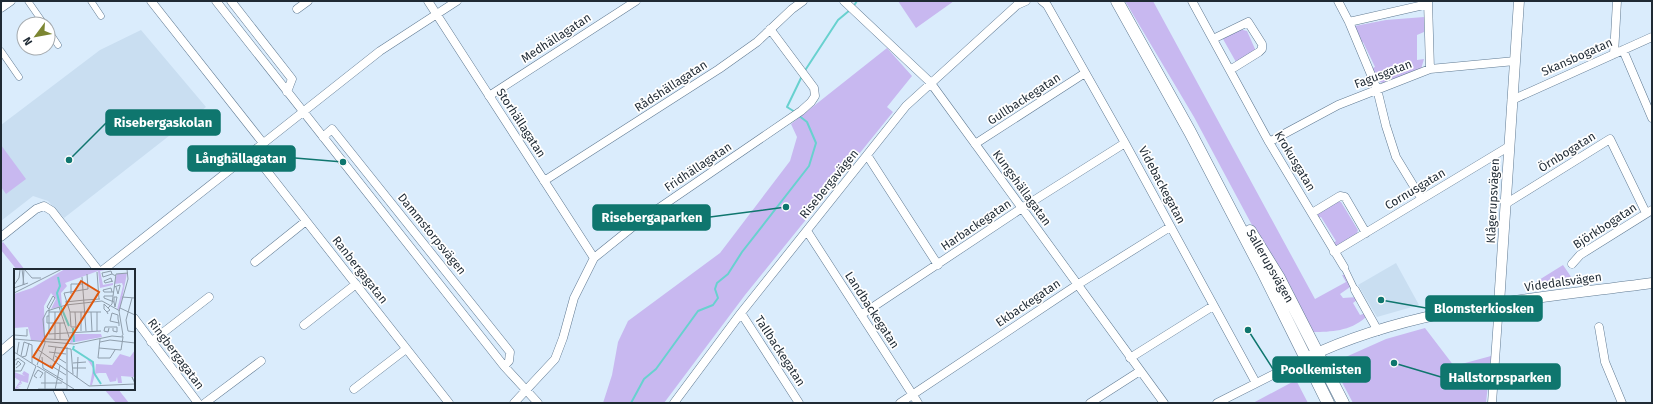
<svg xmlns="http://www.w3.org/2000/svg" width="1653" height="404" font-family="'Fira Sans',sans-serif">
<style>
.built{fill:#c9def1}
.green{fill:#c8b8f0}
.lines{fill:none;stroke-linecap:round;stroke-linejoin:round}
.stream{stroke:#68d1cf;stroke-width:2}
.pedestrian-casing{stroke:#607a92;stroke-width:7}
.minor-casing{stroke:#607a92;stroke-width:9}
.tertiary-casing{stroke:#607a92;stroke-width:11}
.secondary-casing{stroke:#607a92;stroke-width:13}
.pedestrian{stroke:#fff;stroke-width:6}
.minor{stroke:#fff;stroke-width:8}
.tertiary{stroke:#fff;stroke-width:10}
.secondary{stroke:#fff;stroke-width:12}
.labels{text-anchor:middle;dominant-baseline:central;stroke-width:3.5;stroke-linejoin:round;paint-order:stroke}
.street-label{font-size:12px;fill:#1f2a34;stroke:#fff}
.inset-river{fill:none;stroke:#68d1cf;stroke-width:2}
.inset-road{fill:none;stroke:#8f9eac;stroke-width:1}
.view{fill:#de570e;fill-opacity:0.15;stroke:#de570e;stroke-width:2}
.inset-edge{fill:none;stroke:#1f2a34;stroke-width:2}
.leader{fill:none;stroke:#0f766e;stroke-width:1.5}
.callout-dot{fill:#0f766e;stroke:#fff;stroke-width:1.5}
.callout{fill:#0f766e;stroke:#0f766e;stroke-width:1.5}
.callout-label{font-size:13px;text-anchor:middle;font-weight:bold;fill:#fff}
</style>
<rect width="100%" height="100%" fill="#daecfc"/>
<path class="built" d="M141 30 206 107 64 218 48 201 33 196 1 221V125L100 50Z
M1396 263 1419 305 1377 317 1358 285Z"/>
<path class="green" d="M898 1H954L916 28Z
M1125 1H1153L1315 299 1346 282 1342 275H1348L1353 285 1340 294 1343 298 1357 297 1358 299 1353 303 1360 315 1366 313 1365 318C1350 331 1331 332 1313 332L1290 286 1283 277 1260 240 1194 117Z
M1424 17V32L1417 35V60L1424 59 1421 69 1382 83 1376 79 1370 69 1375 67 1363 42 1360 44 1355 26 1386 20Z
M1239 29 1247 31 1255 49 1254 52 1236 62 1223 39Z
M887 48 912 76 887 107 893 112 745 295 664 403H603L612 375 618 342 628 321 720 253 790 161 797 137 791 124Z
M1 145 26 179 6 194 1 187Z
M1336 201 1341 202 1358 230 1356 236 1335 247 1332 244 1336 241 1321 217 1316 219V212Z
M3 242 25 270H17L1 250V244Z
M1563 265 1576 284 1526 288Z
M1425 328 1454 366 1491 356 1486 403H1353L1335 369 1339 360 1386 339Z
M1296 380 1308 403H1253Z
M104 389H118L129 403H116Z"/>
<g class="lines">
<path class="stream" d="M853 7 857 1
M804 72 838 20 850 10
M795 112 787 107 802 76
M631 403 644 379 656 369 698 311 713 305 718 298 715 289 717 283 728 274 742 252 809 166 816 143 807 122 798 115"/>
<g class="pedestrian-casing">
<path id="pedestrian" d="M28 1 44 24
M91 1 101 16
M48 30 58 45
M1 51 19 77
M1344 267 1355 290"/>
</g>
<g class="minor-casing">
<path id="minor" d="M151 1 263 143
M216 1 504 366 538 403
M231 1 292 79 287 92
M428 1 594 258
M844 1 930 82 1164 403
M1042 1 1047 5 1125 143 1256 383
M1192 1 1269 142 1344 267
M1338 1 1349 22 1377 89 1386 126 1396 157 1421 198
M1428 1 1430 69
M1 8 11 1
M297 9 308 1
M1349 22 1428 4
M1213 39 1248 22 1262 44V49L1259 52 1230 70
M1623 50 1652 118
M1614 54 1617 1
M489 96 636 1
M1512 100 1652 37
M323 137 332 129 510 352 509 361 504 366
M1269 142 1338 105 1430 69 1515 61
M975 144 1085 73
M252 152 449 403
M867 155 938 265
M544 181 719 69 757 42 792 9 803 1
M1507 203 1610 139 1646 213
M1312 213 1340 196 1345 197 1366 233
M807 231 918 403
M1 237 36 209 44 206 52 211 98 270
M1334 252 1508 147
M255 262 306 221
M1572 264 1580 255 1652 210
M103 270 380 51 457 1
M1355 290 1378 331
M741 313 799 403
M861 315 1022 208 1125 143
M134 318 198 403
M304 325 356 284
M1599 327 1605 362 1622 403
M151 342 209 297
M1 351 15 339
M1130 358 1213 306
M57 389 64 403
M354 389 406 349
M205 403 261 361
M514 403 555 359 563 338 574 298 594 258 640 221 801 111 811 102 815 96 814 88 770 29
M674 403 741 313 906 106 1017 5 1026 1
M900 403 1077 285 1170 227
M1090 403 1140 371
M1217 403 1306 358
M1492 403 1499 304"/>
</g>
<g class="tertiary-casing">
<path id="tertiary" d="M1499 304 1519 1
M1306 358C1413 306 1536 299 1652 283"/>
</g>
<g class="secondary-casing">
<path id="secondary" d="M1117 1 1190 132 1263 272 1328 403
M1250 231 1279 278 1343 403"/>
</g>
<use href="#pedestrian" class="pedestrian"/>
<use href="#minor" class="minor"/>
<use href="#tertiary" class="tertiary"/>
<use href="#secondary" class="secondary"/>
</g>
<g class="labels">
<g class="street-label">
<text transform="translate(556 38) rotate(-33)">Medhällagatan</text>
<text transform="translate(1577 57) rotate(-24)">Skansbogatan</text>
<text transform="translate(1383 74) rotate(-21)">Fagusgatan</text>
<text transform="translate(671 86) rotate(-33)">Rådshällagatan</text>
<text transform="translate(1024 99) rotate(-33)">Gullbackegatan</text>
<text transform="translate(521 123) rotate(57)">Storhällagatan</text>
<text transform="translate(1567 152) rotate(-32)">Örnbogatan</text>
<text transform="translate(1295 161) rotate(59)">Krokusgatan</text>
<text transform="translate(698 167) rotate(-34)">Fridhällagatan</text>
<text transform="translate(829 184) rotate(-51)">Risebergavägen</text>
<text transform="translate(1162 185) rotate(62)">Videbackegatan</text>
<text transform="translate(1022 188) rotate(54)">Kungshällagatan</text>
<text transform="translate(1415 189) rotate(-31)">Cornusgatan</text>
<text transform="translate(1493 201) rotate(-87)">Klågerupsvägen</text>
<text transform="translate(976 225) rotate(-34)">Harbackegatan</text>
<text transform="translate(1605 226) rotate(-33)">Björkbogatan</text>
<text transform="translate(432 234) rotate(51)">Dammstorpsvägen</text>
<text transform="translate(1270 266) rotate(60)">Sallerupsvägen</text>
<text transform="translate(360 270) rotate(52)">Ranbergagatan</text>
<text transform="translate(1563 282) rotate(-8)">Videdalsvägen</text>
<text transform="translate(1028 303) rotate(-34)">Ekbackegatan</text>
<text transform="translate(872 310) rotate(57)">Landbackegatan</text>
<text transform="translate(780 351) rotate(57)">Tallbackegatan</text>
<text transform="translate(176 354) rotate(53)">Ringbergagatan</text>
</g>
</g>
<g transform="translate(14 269)">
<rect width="121" height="121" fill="#daecfc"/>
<path d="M51 0H96L86 2 89 16 99 14V16L86 19 84 2 51 14 53 17 47 24 48 37 37 40 42 30 37 24 30 37 31 72 17 71 14 58 0 59V25L18 19ZM113 4 106 40 103 41 109 17 108 14 100 15 103 5ZM58 65H87L88 68 56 74ZM121 81 120 108 107 107 108 114H104L103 108 102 112 96 113 92 104H85L81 105 78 116H76L79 99 73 90 78 93 81 104 82 95 98 96 106 85 116 88ZM10 102 15 105 14 114 7 112 8 115 5 114 7 116H4L7 118 3 117 6 120 2 119 4 121H0L6 112 0 108V103L11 107 8 105Z" fill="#c8b8f0"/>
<path class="inset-river" d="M44 8 46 17 43 24 46 37M47 38 55 57M59 59 60 73M60 77 59 80 79 93 80 104 87 115"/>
<path class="inset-road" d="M8 0 10 16M11 1 18 9H27M83 3 85 30M98 5 97 2 88 4 89 8 98 5 102 7M68 8 72 62M98 13 97 9 90 12 91 14 99 12M0 16 5 9 6 1M9 16 10 0M100 18 106 16V17L104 25 102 18M0 19 14 14M98 23 97 19 89 21 90 23H100M0 24 48 0M57 25V15H69M99 27H90V29L100 33 101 38 103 28H100V33M108 28 121 29M118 29 112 51 114 62 121 63M71 31 86 30M51 33 71 31M94 39 98 35 102 5 114 4M106 39 121 46M35 40 33 38 39 27 41 29 35 40V65M35 43H48M41 43V71M56 43H87M61 43 62 59M67 43V62M77 43 78 62M83 43V62M93 43 96 41 90 35V40L93 43 94 45M35 47H33V54H51M46 54V71M105 54 96 52 98 44 104 46V50L105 54V57M62 58H57L56 43 50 24 74 20 73 5M95 59 94 63 90 62 91 58H103V63L99 62V59M35 65 87 62M0 66 13 67V60M109 66 105 42 114 10 113 0M0 70 60 75 98 67 109 68 108 66M32 70 56 71 45 38M86 70 84 89H96L101 81M86 73 96 71 121 74M34 77 57 80 59 105M53 78V121M85 79 107 81 109 68M23 80 75 117 121 115M0 83 22 97M35 83 52 85M3 85 5 73M7 87 10 73 18 76V94M41 87 52 94M8 88 12 87 15 74M28 88 29 99 49 111M39 91 42 78M0 92 4 89 11 94 7 102H1M59 94 72 93M23 96 31 74 29 50 33 42 52 36 88 32 106 42M36 96 52 106M23 97 60 120M2 99 7 95 4 92 2 96M59 99H72M23 109 20 107 24 101 29 104 26 109M63 109 64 88M120 112 118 108 121 115M27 114H48M24 120H53M31 120V103M13 121 22 97M41 121 46 96"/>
<path class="view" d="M67 12 85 23 38 99 19 88Z"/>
<rect width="121" height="121" class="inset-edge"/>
</g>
<path class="leader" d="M69 160L106 123M343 162L295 158M786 207L710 217M1381 300L1426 308M1248 330L1273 369M1394 363L1441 377"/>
<g class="callout-dot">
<circle cx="69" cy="160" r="4"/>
<circle cx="343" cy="162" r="4"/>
<circle cx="786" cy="207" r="4"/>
<circle cx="1381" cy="300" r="4"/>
<circle cx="1248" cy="330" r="4"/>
<circle cx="1394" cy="363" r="4"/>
</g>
<g class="callout">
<rect x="106" y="110" width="114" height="25" rx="4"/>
<rect x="188" y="146" width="107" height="25" rx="4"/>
<rect x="593" y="205" width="117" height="25" rx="4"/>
<rect x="1426" y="296" width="116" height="25" rx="4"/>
<rect x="1273" y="357" width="97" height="25" rx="4"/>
<rect x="1441" y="364" width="119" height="25" rx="4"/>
</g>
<g class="callout-label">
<text x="163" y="127">Risebergaskolan</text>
<text x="241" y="163">Långhällagatan</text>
<text x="652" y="222">Risebergaparken</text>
<text x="1484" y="313">Blomsterkiosken</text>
<text x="1321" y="374">Poolkemisten</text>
<text x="1500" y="382">Hallstorpsparken</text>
</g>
<rect width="1653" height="404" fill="none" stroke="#1f2a34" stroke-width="4"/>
<g transform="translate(36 36) rotate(238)"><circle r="19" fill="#ffffff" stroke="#a5aaae"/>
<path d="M0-3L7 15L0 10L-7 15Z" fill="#7c8632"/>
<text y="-6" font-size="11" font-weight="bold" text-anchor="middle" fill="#1f2a34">N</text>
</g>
</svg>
